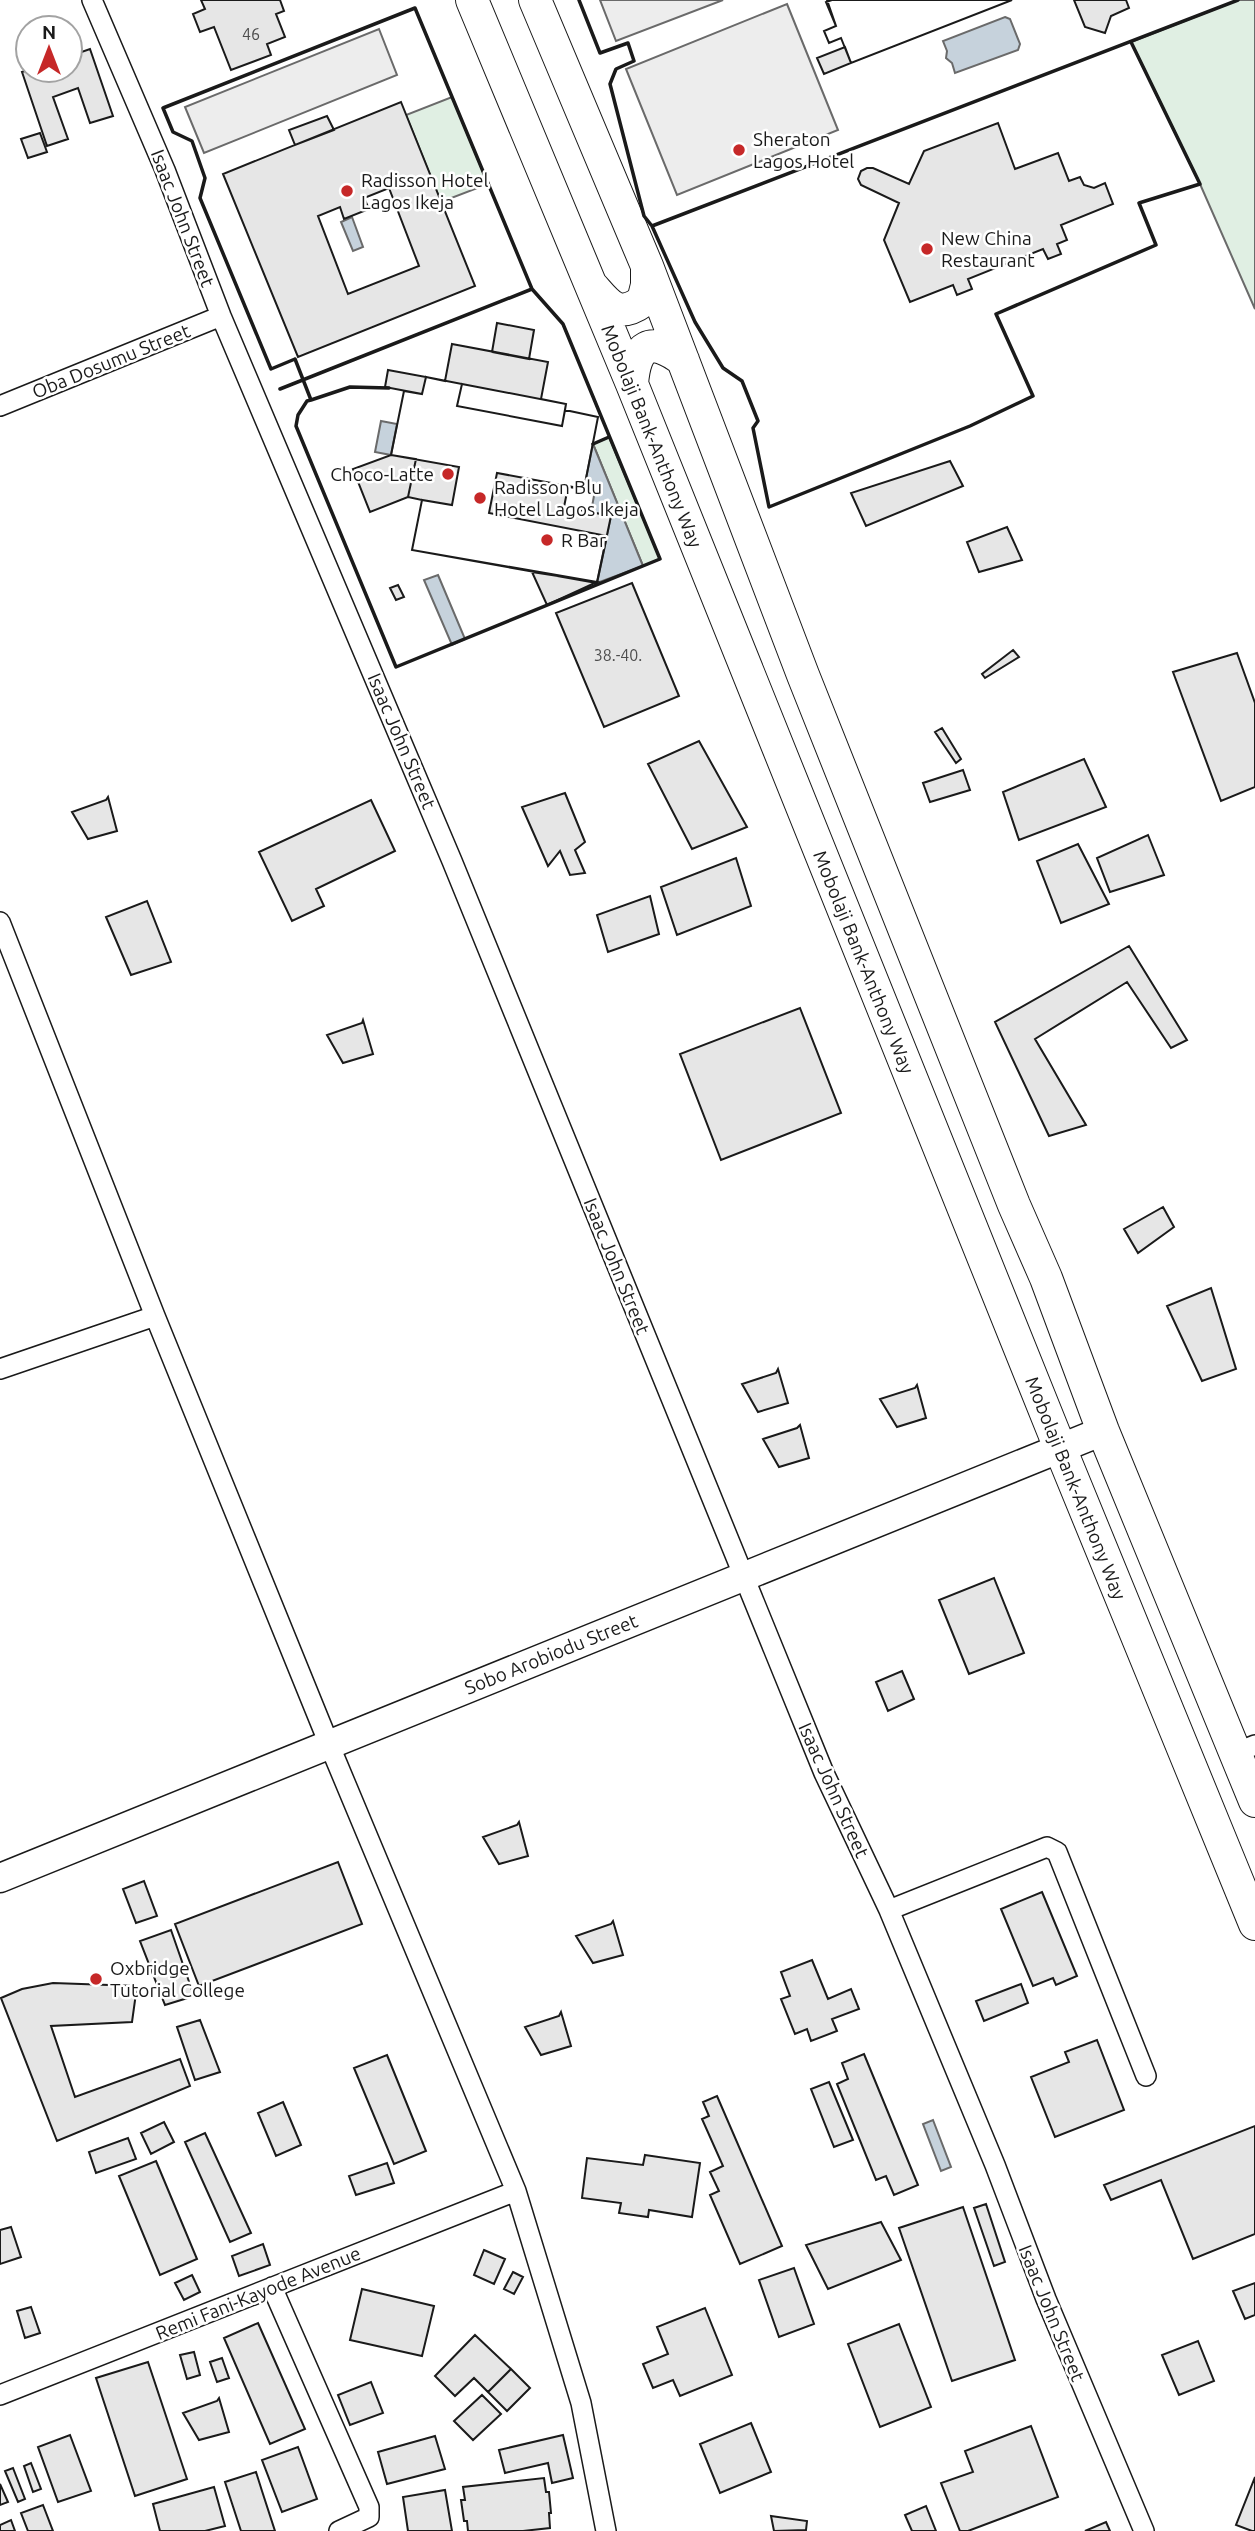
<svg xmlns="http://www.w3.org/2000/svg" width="1255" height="2531" font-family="Ubuntu,sans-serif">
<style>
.green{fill:#e0efe3;stroke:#6a6a6a;stroke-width:2}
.parking{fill:#ededed;stroke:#6a6a6a;stroke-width:2}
.water{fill:#c6d2dc;stroke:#6a6a6a;stroke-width:2}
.building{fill:#e6e6e6;stroke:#1a1a1a;stroke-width:2;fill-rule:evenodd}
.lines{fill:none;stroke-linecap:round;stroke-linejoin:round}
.street-casing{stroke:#1a1a1a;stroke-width:22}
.secondary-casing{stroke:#1a1a1a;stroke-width:31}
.primary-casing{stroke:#1a1a1a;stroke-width:34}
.street{stroke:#fff;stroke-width:19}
.secondary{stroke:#fff;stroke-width:28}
.primary{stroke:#fff;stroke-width:32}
.wall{stroke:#1a1a1a;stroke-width:3.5}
.poi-dot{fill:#c62828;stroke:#fff;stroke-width:2.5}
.labels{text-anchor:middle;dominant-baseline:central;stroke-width:5;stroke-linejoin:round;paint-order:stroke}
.number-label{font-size:16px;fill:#4d4d4d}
.poi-label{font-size:19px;fill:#1a1a1a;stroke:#fff;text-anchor:start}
.street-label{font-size:19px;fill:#1a1a1a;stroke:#fff}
</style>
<rect width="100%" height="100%" fill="#fff"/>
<path class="green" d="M1238 0H1255V309L1200 184 1131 42Z
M452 97 488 184 441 202 406 115Z
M609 437 660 559 643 566 593 444Z"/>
<path class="parking" d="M600 0H723L616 41Z
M787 4 838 130 677 195 626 69Z
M379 29 397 75 204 153 185 107Z"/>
<path class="water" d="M1005 17 1010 19 1020 44 1018 50 955 73 952 63 946 58 947 51 943 41Z
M352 217 363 247 353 251 341 222Z
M381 421 397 424 391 455 375 452Z
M593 444 643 566 597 583 611 516 591 512 596 485 585 483Z
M438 575 465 639 452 645 424 580Z
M933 2120 951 2167 941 2171 923 2124Z"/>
<path class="building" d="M201 0H280L284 11 276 14 285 37 267 44 271 55 231 70 214 27 200 32 193 14 205 9Z
M827 0H1012L851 63 841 38 829 43 824 31 836 26Z
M832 0H1012L851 63 841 38 829 43 824 31 836 26 826 2Z
M1074 0H1126L1129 8 1111 16 1105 33 1085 27Z
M845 47 851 63 824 74 817 58Z
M90 49 113 116 90 123 78 88 53 97 68 139 47 146 22 72 28 70H70V56Z
M401 102 475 286 298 357 223 174ZM389 188 419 266 348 294 318 216 340 207 344 219 369 209 364 198Z
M327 116 334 130 295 145 289 130Z
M998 123 1015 169 1058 153 1069 181 1080 177 1084 185 1094 188 1105 183 1113 204 1061 225 1067 240 1057 244 1061 254 1048 259 1043 249 968 279 972 289 957 295 953 285 910 302 884 240 899 203 861 185 858 179 861 171 867 168H873L909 184 924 151Z
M40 133 47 152 28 158 21 139Z
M497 323 534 330 529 359 492 352Z
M452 344 548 362 541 399 566 404 565 410 598 417 584 489 568 487 564 507 611 516 597 582 412 550 422 500 408 497 416 459 391 455 404 391 422 394 426 377 445 381Z
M388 370 426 377 422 394 385 387Z
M426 377 462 384 457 406 562 426 565 410 598 417 584 489 497 473 489 513 607 536 597 583 412 550 422 500 452 505 459 467 391 455 404 391 422 394Z
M462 384 566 404 562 426 457 406Z
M391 455 416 459 408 497 370 512 353 469Z
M950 461 963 486 866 526 851 493Z
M1007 527 1022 560 979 572 967 542Z
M532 572 597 582 547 605Z
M632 583 679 696 604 727 556 613Z
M398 585 404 597 396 600 390 588Z
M1013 650 1019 657 985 678 982 674Z
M1237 653 1255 703V787L1221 801 1173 672Z
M942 728 961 759 956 763 935 732Z
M699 741 747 827 692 849 648 764Z
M1084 759 1106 807 1019 840 1003 792Z
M963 770 970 790 930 802 923 783Z
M565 793 585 842 575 850 585 873 570 875 560 851 548 866 522 807Z
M108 797 117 831 88 839 72 812 106 800Z
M371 800 395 851 316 889 324 906 292 921 259 852Z
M1148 835 1164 875 1110 892 1097 858Z
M1078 844 1109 904 1061 923 1037 861Z
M736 858 751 906 677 935 661 887Z
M650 896 659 934 608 952 597 915Z
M147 901 171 962 131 975 106 917Z
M1129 946 1187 1040 1171 1048 1127 982 1035 1039 1086 1125 1049 1136 995 1022Z
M800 1008 841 1113 721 1160 680 1054Z
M363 1020 373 1054 343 1063 327 1035 362 1023Z
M1163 1207 1174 1227 1138 1253 1124 1229Z
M1211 1288 1236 1369 1202 1381 1167 1306Z
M778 1369 788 1403 758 1412 742 1384 776 1373Z
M917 1385 926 1418 897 1427 880 1399 915 1388Z
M800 1425 809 1458 779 1467 763 1439 797 1428Z
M994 1578 1024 1653 969 1674 939 1600Z
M902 1671 914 1699 888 1711 876 1682Z
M519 1822 528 1856 499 1864 483 1837 517 1825Z
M338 1862 362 1924 199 1986 175 1924Z
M144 1881 157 1916 136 1923 123 1889Z
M1042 1892 1077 1976 1056 1985 1053 1978 1033 1986 1001 1909Z
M613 1921 623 1955 593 1963 576 1936 611 1924Z
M171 1930 194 1996 165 2005 140 1941Z
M812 1960 828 1999 851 1989 859 2009 832 2019 837 2031 811 2041 807 2029 795 2034 781 1999 790 1996 781 1972Z
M53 1983 137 1986 132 2022 51 2026 75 2097 180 2059 190 2086 57 2141 1 1998 22 1989Z
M1021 1984 1028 2003 984 2021 976 2001Z
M561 2012 571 2046 541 2055 525 2027 559 2016Z
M200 2020 220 2072 195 2080 177 2027Z
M1097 2040 1124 2110 1055 2137 1031 2077 1069 2062 1065 2052Z
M864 2054 918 2185 894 2195 886 2176 876 2180 837 2084 848 2079 842 2063Z
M387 2055 426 2151 394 2164 354 2068Z
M829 2082 853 2140 834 2147 811 2089Z
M717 2096 782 2246 740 2264 710 2195 719 2191 710 2172 723 2166 702 2119 709 2116 703 2102Z
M283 2102 301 2145 276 2156 258 2113Z
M164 2122 174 2142 151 2154 141 2133Z
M1255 2126V2234L1193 2259 1161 2180 1111 2200 1104 2185Z
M205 2133 251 2233 230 2242 185 2142Z
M128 2138 136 2159 96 2173 89 2152Z
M645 2155 700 2163 692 2217 649 2210 648 2217 619 2213 621 2203 582 2198 587 2158 643 2165Z
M156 2161 197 2259 160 2275 119 2176Z
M387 2163 394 2183 356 2195 349 2176Z
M986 2204 1005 2262 994 2266 974 2208Z
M963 2207 1015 2360 952 2381 899 2228Z
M881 2222 901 2260 828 2289 806 2245Z
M11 2227 21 2257 0 2264V2230Z
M263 2244 270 2265 239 2276 232 2256Z
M484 2250 505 2259 494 2284 474 2275Z
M794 2268 814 2324 779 2337 759 2280Z
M513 2272 523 2277 514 2294 504 2289Z
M192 2275 200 2292 184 2300 175 2283Z
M1255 2283V2315L1245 2319 1233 2291Z
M362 2289 434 2306 422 2356 350 2340Z
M31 2307 40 2333 25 2338 17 2311Z
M705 2308 732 2375 680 2396 673 2380 653 2388 643 2364 668 2354 657 2327Z
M258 2323 305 2429 270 2444 224 2338Z
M899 2324 931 2407 880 2427 848 2344Z
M475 2335 511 2369 488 2392 474 2378 455 2396 435 2376Z
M1198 2341 1214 2381 1179 2395 1162 2355Z
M194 2352 200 2375 187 2379 180 2355Z
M222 2358 229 2378 217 2382 210 2362Z
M148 2362 187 2479 135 2496 96 2378Z
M511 2369 530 2388 507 2411 488 2392Z
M371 2382 383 2413 350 2425 338 2395Z
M482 2395 501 2414 473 2440 454 2421Z
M219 2398 229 2432 199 2440 183 2413 217 2401Z
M751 2423 771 2472 720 2493 700 2444Z
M1031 2426 1058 2497 968 2531H960L941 2483 973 2472 965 2451Z
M70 2435 91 2491 58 2502 38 2447Z
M563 2435 573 2478 552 2483 548 2463 505 2473 499 2450Z
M435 2436 445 2469 387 2484 378 2452Z
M298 2447 317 2499 282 2512 262 2460Z
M31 2463 41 2489 33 2492 24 2466Z
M13 2468 25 2499 18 2502 5 2471Z
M256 2472 262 2491 275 2531H241L225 2482Z
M1255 2477V2531H1252L1236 2525Z
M544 2478 546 2492H549L551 2513H549L550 2528 523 2531H468L467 2521H464L461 2500H465L463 2487Z
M0 2484 8 2502 0 2505Z
M214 2487 225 2526 205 2531H160L153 2504Z
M445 2490 452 2531H408L403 2497Z
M43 2505 53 2531H28L21 2513Z
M926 2506 936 2531H912L905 2515Z
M771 2516 807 2521 806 2530 774 2531Z
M11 2520 15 2531H0V2525Z
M1106 2522 1110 2531H1085Z"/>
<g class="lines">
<g class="street-casing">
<path id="street" d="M92 0 165 170 221 316 452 861 824 1773 889 1910 995 2165 1046 2299 1144 2531
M0 406 221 316
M0 922 155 1316 329 1744 516 2191 581 2403 606 2531
M0 1369 155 1316
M1235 1753 1255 1745
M889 1910 1047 1847 1057 1852 1146 2076
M272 2287 369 2507V2517L339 2531
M0 2395 516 2191"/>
</g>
<g class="secondary-casing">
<path id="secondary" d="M0 1878 1103 1431"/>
</g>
<g class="primary-casing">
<path id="primary" d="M472 0 632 384 1060 1448 1255 1924
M535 0 647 266 803 675 1014 1205 1046 1278 1103 1431 1255 1801
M591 285C608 304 617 320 643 301L647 285V266
M632 384C635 345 650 335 683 360"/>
</g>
<use href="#street" class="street"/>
<use href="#secondary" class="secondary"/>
<use href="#primary" class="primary"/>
<path class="wall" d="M579 0 600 53 628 43 634 61 616 69 610 84 644 216 652 226 1238 0
M415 8 532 289 563 324 660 559 396 667 296 426 298 415 307 401 311 400 295 359 271 369 200 198 205 178 192 141 173 132 163 108Z
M652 226 695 322 723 368 742 381 758 421 753 428 769 507 970 426 1033 396 996 314 1156 245 1139 203 1200 184 1131 42
M280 389 532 289
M311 400 350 387 389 388
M593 444 609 437"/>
</g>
<g class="poi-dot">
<circle cx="739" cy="150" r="7"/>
<circle cx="347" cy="191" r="7"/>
<circle cx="927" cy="249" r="7"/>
<circle cx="448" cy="474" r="7"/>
<circle cx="480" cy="498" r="7"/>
<circle cx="547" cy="540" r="7"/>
<circle cx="96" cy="1979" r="7"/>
</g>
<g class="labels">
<g class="number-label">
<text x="251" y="34">46</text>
<text x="618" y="655">38.-40.</text>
</g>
<g class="poi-label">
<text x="753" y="139">Sheraton<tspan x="753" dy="22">Lagos Hotel</tspan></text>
<text x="361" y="180">Radisson Hotel<tspan x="361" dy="22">Lagos Ikeja</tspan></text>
<text x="941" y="238">New China<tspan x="941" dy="22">Restaurant</tspan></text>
<text x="434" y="474" text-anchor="end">Choco-Latte</text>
<text x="494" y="487">Radisson Blu<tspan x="494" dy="22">Hotel Lagos Ikeja</tspan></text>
<text x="561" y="540">R Bar</text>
<text x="110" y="1968">Oxbridge<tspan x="110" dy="22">Tutorial College</tspan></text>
</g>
<g class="street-label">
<text transform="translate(183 218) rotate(69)">Isaac John Street</text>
<text transform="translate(111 361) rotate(-22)">Oba Dosumu Street</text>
<text transform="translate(652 436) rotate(68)">Mobolaji Bank-Anthony Way</text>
<text transform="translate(402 741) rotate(67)">Isaac John Street</text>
<text transform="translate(864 962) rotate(68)">Mobolaji Bank-Anthony Way</text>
<text transform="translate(617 1266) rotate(68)">Isaac John Street</text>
<text transform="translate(1076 1488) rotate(68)">Mobolaji Bank-Anthony Way</text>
<text transform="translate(551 1654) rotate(-22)">Sobo Arobiodu Street</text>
<text transform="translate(834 1790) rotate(66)">Isaac John Street</text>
<text transform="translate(258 2293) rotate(-22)">Remi Fani-Kayode Avenue</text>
<text transform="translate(1052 2313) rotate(68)">Isaac John Street</text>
</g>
</g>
<g transform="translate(49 49)"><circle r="33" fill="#ffffff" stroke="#a3a3a3" stroke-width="2"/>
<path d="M0-5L12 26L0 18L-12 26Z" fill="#c62828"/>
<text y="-10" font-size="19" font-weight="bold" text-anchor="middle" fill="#1a1a1a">N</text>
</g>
</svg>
